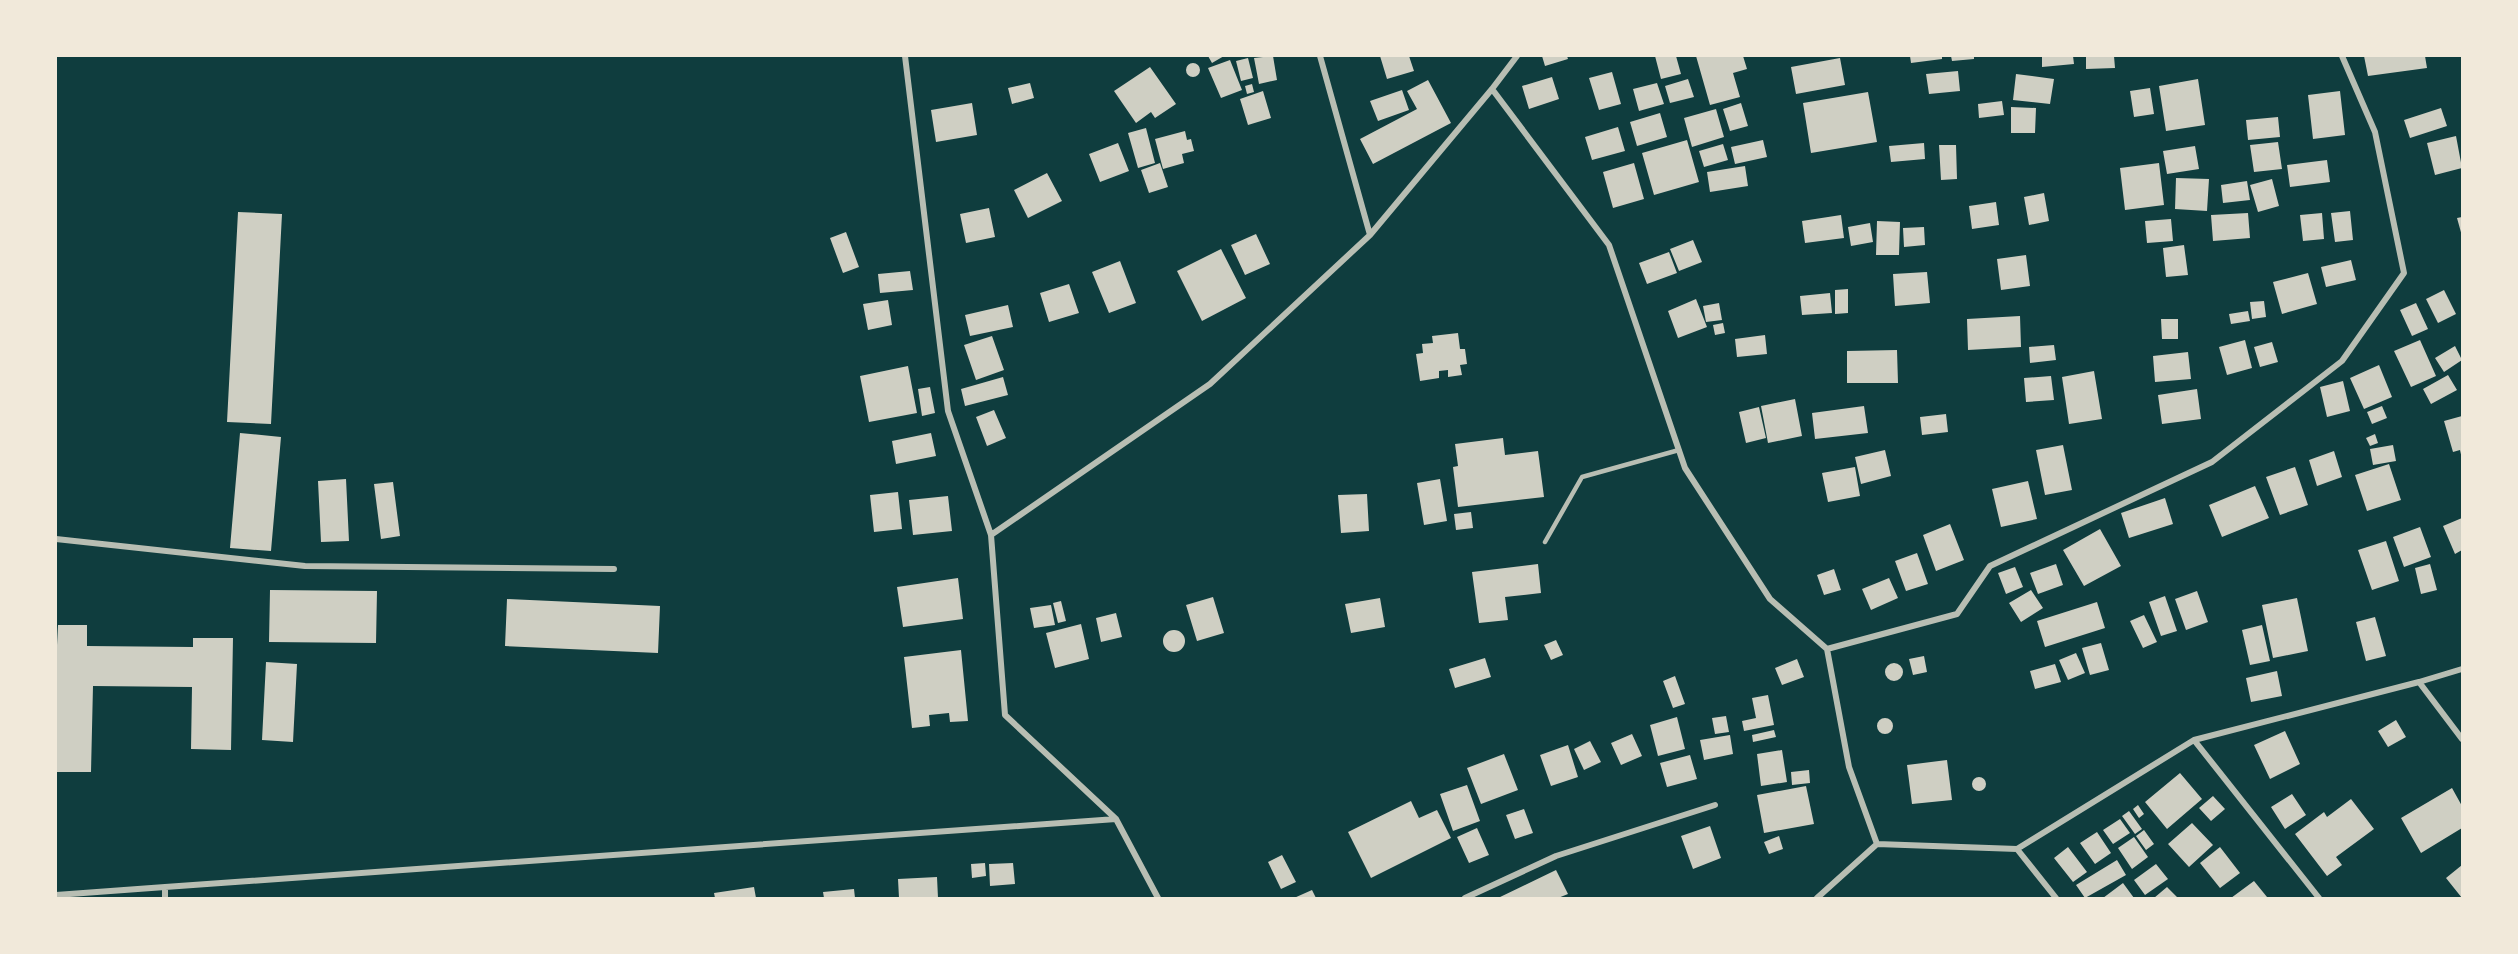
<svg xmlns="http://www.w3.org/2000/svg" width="2518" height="954" font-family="'Source Sans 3',sans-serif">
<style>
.building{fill:#cfcfc3}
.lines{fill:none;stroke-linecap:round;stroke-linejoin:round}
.service{stroke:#b8beb3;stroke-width:4.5}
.minor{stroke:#b8beb3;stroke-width:6}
</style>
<rect width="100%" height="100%" fill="#0f3d3e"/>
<path class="building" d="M1208 56H1224L1212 63Z
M1273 56 1277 80 1259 84 1254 58Z
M1380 56H1409L1414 71 1387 79Z
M1542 56H1567L1568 59 1545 66Z
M1655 56H1676L1681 74 1661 79Z
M1696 56H1743L1747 69 1733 73 1740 97 1710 105Z
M1910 56H1942V59L1911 63Z
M1951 56H1974V59L1952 61Z
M2042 56H2073L2074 64 2042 67Z
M2086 56H2114L2115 68 2086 69Z
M2364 56H2425L2427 68 2368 76Z
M1248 58 1253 78 1241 81 1236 61Z
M1840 58 1845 85 1796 94 1791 67Z
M1230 60 1242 90 1221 98 1208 68Z
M1186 70a7 7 0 1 1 14 0a7 7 0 1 1-14 0Z
M1150 67 1176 104 1155 118 1151 112 1136 123 1114 91Z
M1958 71 1960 91 1929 94 1926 74Z
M1612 72 1621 104 1599 110 1589 78Z
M2016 74 2054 79 2050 104 2013 100Z
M1552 77 1559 99 1529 109 1522 86Z
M1688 79 1694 97 1670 103 1665 86Z
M2198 79 2205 125 2166 131 2159 86Z
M1428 80 1451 123 1373 164 1360 139 1417 109 1407 91Z
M1030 83 1034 98 1012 104 1008 88Z
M1657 83 1664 104 1639 111 1633 89Z
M1252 84 1254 92 1247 94 1245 86Z
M2150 88 2154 114 2134 117 2130 91Z
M1402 90 1409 110 1378 121 1370 101Z
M1263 91 1271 118 1248 125 1240 99Z
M2340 91 2345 135 2313 139 2308 95Z
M1868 92 1877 142 1811 153 1803 103Z
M2002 101 2004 115 1979 118 1978 104Z
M972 103 977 135 936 142 931 110Z
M1741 103 1748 126 1730 131 1723 109Z
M2011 107 2036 108 2035 133H2011Z
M2441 108 2447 126 2410 138 2404 120Z
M1716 109 1724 137 1692 147 1684 118Z
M1660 113 1667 137 1637 146 1630 122Z
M2278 117 2280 137 2248 140 2246 120Z
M1618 127 1625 151 1592 160 1585 137Z
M1146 128 1155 163 1138 168 1128 133Z
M1185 131 1187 140 1191 139 1194 151 1182 154 1184 163 1163 169 1155 139Z
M2456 136 2462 168 2435 175 2427 143Z
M1687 140 1699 182 1654 195 1642 153Z
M1763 140 1767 157 1735 164 1731 147Z
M2278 142 2282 169 2254 172 2250 145Z
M1118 143 1129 171 1100 182 1089 154Z
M1924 143 1925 159 1891 162 1889 146Z
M1723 144 1728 160 1704 167 1699 151Z
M1939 145H1956L1957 179 1941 180Z
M2195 146 2199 169 2167 174 2163 151Z
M2327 160 2330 182 2290 187 2287 165Z
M1160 163 1168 187 1149 193 1141 170Z
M1634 163 1644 199 1613 208 1603 172Z
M2159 163 2164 205 2125 210 2120 168Z
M1745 166 1748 186 1710 192 1707 172Z
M1047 173 1062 201 1028 218 1014 190Z
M2176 178 2209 179 2207 211 2175 209Z
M2272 179 2279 206 2258 212 2250 185Z
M2247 181 2250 200 2223 203 2221 185Z
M2044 193 2049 221 2029 225 2024 197Z
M1996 202 1999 225 1972 229 1969 206Z
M989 208 995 237 966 243 960 214Z
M2350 211 2353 240 2335 242 2331 213Z
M238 212 282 214 271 424 227 422Z
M2248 213 2250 238 2213 241 2211 215Z
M2322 213 2324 239 2303 241 2300 215Z
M1841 215 1844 238 1805 243 1802 221Z
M2462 217V236L2457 218Z
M2171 219 2173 241 2147 243 2145 221Z
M1877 221 1900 222 1899 255H1876Z
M1870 223 1873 242 1851 246 1848 227Z
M1924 227 1925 245 1904 247 1903 228Z
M846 232 859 267 843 273 830 238Z
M1256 234 1270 264 1245 275 1231 245Z
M1693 240 1702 262 1679 271 1670 249Z
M2184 245 2188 275 2166 277 2163 248Z
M1221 249 1246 298 1202 321 1177 271Z
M1669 252 1677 273 1647 284 1639 263Z
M2026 255 2030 286 2001 290 1997 259Z
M2351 260 2356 280 2326 287 2321 267Z
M1120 261 1136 303 1109 313 1092 272Z
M910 271 913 290 880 293 878 274Z
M1927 272 1930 303 1895 306 1893 274Z
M2308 273 2317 304 2282 314 2273 282Z
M1069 284 1079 313 1049 322 1040 293Z
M1848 289V313L1835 314V290Z
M2444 290 2456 314 2438 323 2426 299Z
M1830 293 1832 313 1802 315 1800 296Z
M1696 299 1707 327 1678 338 1668 311Z
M888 300 892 325 868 330 863 304Z
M2264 301 2266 317 2252 319 2250 302Z
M1719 303 1722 320 1706 322 1703 306Z
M2416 303 2428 329 2412 336 2400 310Z
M1008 305 1013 327 970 336 965 315Z
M2248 311 2250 321 2231 324 2229 314Z
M2020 316 2021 347 1968 350 1967 319Z
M2161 319H2178V339H2162Z
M1723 323 1725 333 1715 335 1713 325Z
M1458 333 1460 349H1465L1467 364 1460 365 1462 375 1448 377V370L1439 371V378L1420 381 1416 354 1423 353 1422 344 1433 343 1432 336Z
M1765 335 1767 354 1737 357 1735 339Z
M992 336 1004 370 976 380 964 345Z
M2245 340 2252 368 2227 375 2219 347Z
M2420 340 2436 376 2411 387 2394 351Z
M2272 342 2278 362 2260 367 2254 347Z
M2054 345 2056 360 2030 363 2029 347Z
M2455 346 2462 360 2444 372 2435 358Z
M1897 350 1898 383H1847V351Z
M2188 352 2191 379 2155 382 2153 356Z
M2379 365 2392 397 2364 409 2350 378Z
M908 366 917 413 869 422 860 376Z
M2094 371 2102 419 2069 424 2062 377Z
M2448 375 2457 390 2431 404 2423 389Z
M2051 376 2054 400 2026 402 2024 378Z
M1003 377 1008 395 965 406 961 389Z
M2343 381 2350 411 2327 417 2320 387Z
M930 387 935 413 922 416 918 389Z
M2197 389 2201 419 2162 424 2158 395Z
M1795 399 1802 436 1768 443 1761 406Z
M1864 406 1868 433 1815 439 1812 413Z
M2382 406 2387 418 2372 424 2367 412Z
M1759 407 1766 438 1746 443 1739 412Z
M994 410 1006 438 987 446 976 417Z
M1946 414 1948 432 1922 435 1920 417Z
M2462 416V459L2460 450 2453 452 2444 421Z
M240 433 281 437 271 551 230 548Z
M931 433 936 456 896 464 892 441Z
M2375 434 2378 443 2370 446 2366 438Z
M1503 438 1505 455 1538 451 1544 497 1458 507 1453 467 1458 466 1455 444Z
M2063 445 2072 490 2045 495 2036 450Z
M2393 445 2396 461 2373 465 2370 449Z
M1885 450 1891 476 1861 484 1855 457Z
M2334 451 2342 477 2317 486 2309 460Z
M2389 464 2401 500 2367 511 2355 475Z
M1855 467 1860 496 1828 502 1822 473Z
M2295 467 2308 505 2280 515 2266 477Z
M346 479 349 541 321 542 318 481Z
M1440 479 1447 521 1424 525 1417 483Z
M2028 481 2037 519 2001 527 1992 489Z
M393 482 400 536 381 539 374 484Z
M2255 486 2269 518 2222 537 2209 505Z
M898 492 902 529 874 532 870 495Z
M1367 494 1369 531 1341 533 1338 495Z
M948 496 952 531 913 535 909 500Z
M2165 498 2173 524 2129 538 2121 513Z
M1471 512 1473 528 1456 530 1454 514Z
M2462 518V550L2455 554 2443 526Z
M1950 524 1964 560 1936 571 1923 535Z
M2420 527 2431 557 2404 567 2393 537Z
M2100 529 2121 566 2084 586 2063 550Z
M2386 541 2399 581 2372 590 2358 550Z
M1917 553 1928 584 1906 591 1895 561Z
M1538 564 1541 593 1505 597 1508 620 1479 623 1472 572Z
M2056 564 2063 585 2038 594 2030 573Z
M2430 564 2437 590 2421 594 2415 568Z
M2015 567 2023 587 2006 594 1998 573Z
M1834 569 1841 590 1824 595 1817 575Z
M958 578 963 619 903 627 897 587Z
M1889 578 1898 598 1871 610 1862 589Z
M270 590 377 591 376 643 269 642Z
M2031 590 2043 608 2021 622 2009 603Z
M2197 591 2208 622 2186 630 2175 599Z
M2165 596 2177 631 2161 636 2149 602Z
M1213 597 1224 633 1197 641 1186 605Z
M1380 598 1385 627 1351 633 1345 604Z
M2297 598 2308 651 2273 658 2262 605Z
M507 599 660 606 658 653 505 646Z
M1061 601 1066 621 1058 623 1053 603Z
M2097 602 2105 628 2045 647 2037 621Z
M1051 605 1055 625 1034 628 1030 608Z
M1116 613 1122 637 1101 642 1096 618Z
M2144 615 2157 642 2143 648 2130 621Z
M2375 617 2386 656 2366 661 2356 622Z
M1081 624 1089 659 1055 668 1046 633Z
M58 625H87V646L193 647V638H233L231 750 191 749 192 687 93 686 91 772H56V645H57Z
M2262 625 2270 661 2250 665 2242 630Z
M1163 641a11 11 0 1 1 22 0a11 11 0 1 1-22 0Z
M1556 640 1563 655 1551 660 1544 645Z
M2101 643 2109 670 2090 675 2082 648Z
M961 650 968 721 950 722 949 713 929 715 930 726 912 728 904 657Z
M2076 653 2085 673 2068 680 2059 660Z
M1924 656 1927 672 1913 675 1909 659Z
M1485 658 1491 677 1455 688 1449 669Z
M1797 659 1804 677 1782 685 1775 668Z
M266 662 297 664 293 742 262 740Z
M1885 672a9 9 0 1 1 18 0a9 9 0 1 1-18 0Z
M2055 664 2061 682 2035 689 2030 671Z
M2277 671 2282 696 2251 702 2246 678Z
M1675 676 1685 704 1673 708 1663 681Z
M1768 695 1774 725 1744 731 1742 721 1756 718 1752 698Z
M1726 716 1729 732 1715 734 1712 718Z
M1677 717 1685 749 1658 756 1650 725Z
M1877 726a8 8 0 1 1 16 0a8 8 0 1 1-16 0Z
M2396 720 2406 737 2388 747 2378 731Z
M1774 730 1776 737 1753 742 1752 735Z
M2285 731 2300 764 2270 779 2254 745Z
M1632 734 1642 756 1621 765 1611 743Z
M1730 735 1733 754 1704 760 1700 740Z
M1590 741 1601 762 1584 770 1574 749Z
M1568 745 1578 777 1551 786 1540 755Z
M1782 750 1787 782 1761 786 1757 754Z
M1504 754 1518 790 1481 804 1467 768Z
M1690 755 1697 779 1667 787 1660 763Z
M1947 760 1952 800 1912 804 1907 765Z
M1809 770 1810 783 1792 785 1791 772Z
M2180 773 2202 799 2167 829 2145 802Z
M1972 784a7 7 0 1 1 14 0a7 7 0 1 1-14 0Z
M1467 785 1480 821 1453 831 1440 794Z
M1806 786 1814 824 1764 833 1757 795Z
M2452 788 2462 806V828L2421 853 2401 818Z
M2292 794 2306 815 2285 829 2271 807Z
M2213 796 2225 809 2211 821 2199 808Z
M2351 799 2374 829 2336 857 2342 865 2327 876 2295 834 2324 812 2327 817Z
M1411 801 1419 818 1437 810 1451 838 1371 878 1348 832Z
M2138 805 2144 814 2139 818 2133 809Z
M1524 809 1533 833 1515 839 1506 815Z
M2129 811 2142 829 2135 834 2122 816Z
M2120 819 2130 833 2113 844 2103 830Z
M2192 823 2213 845 2189 867 2168 844Z
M1710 826 1721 858 1693 869 1681 836Z
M1477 828 1489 855 1469 863 1457 837Z
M2144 830 2154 844 2146 850 2136 836Z
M2097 832 2111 853 2095 864 2080 843Z
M1779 836 1783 849 1769 854 1764 842Z
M2134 837 2148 857 2132 869 2118 848Z
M2068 847 2087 872 2073 882 2054 858Z
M2220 847 2240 873 2220 888 2200 863Z
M1282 855 1296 882 1281 889 1268 862Z
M2117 860 2126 875 2085 898 2076 885Z
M985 863 986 876 972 878 971 864Z
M1013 863 1015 884 990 886 989 864Z
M2156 864 2168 879 2145 895 2134 880Z
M2462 865V898L2446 878Z
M1556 870 1568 894 1558 898H1498Z
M937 877 938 898H899L898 879Z
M2254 881 2267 897 2231 898Z
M2123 883 2134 898H2103Z
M754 887 756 898H715L714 893Z
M2167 887 2178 898H2154Z
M854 889 855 898H824L823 892Z
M1312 890 1316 898H1294Z"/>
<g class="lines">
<path class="service" d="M1545 542 1582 477 1679 450"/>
<path class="minor" d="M905 56 948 411 991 535
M1320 56 1370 235
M1492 89 1609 245 1685 468 1770 599 1827 649 1849 767 1877 844
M56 539 305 566 614 569
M1827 649 1957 614 1990 566 2212 462 2342 361 2404 273 2375 132 2342 56
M2419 682 2462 669
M2017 849 2194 740
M56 895 165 887
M165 898V887L1116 819
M1158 898 1116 819 1005 715 991 535 1210 384 1370 235 1492 89 1517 56
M1465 898 1556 856 1715 805
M1817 898 1877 844 2017 849 2056 898
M2319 898 2194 740 2419 682 2462 739"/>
</g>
<rect width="2518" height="954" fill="none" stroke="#f1e9da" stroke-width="114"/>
</svg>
